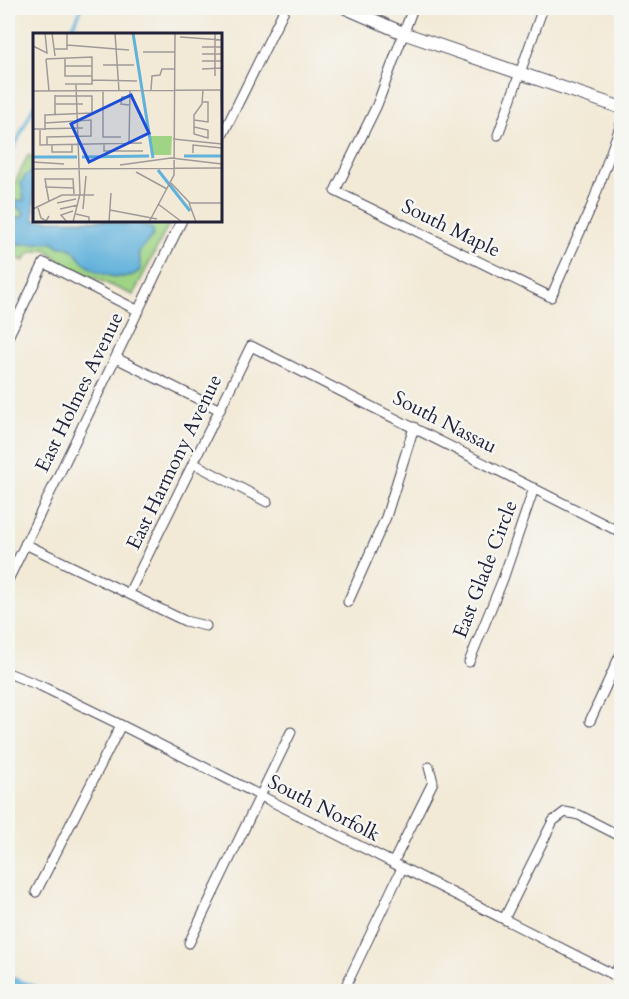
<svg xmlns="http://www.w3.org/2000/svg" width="629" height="999" font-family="Cardo,serif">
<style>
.green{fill:#9fd485;stroke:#607b60;stroke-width:1.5}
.water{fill:#60b1db;stroke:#416a8b;stroke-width:1.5}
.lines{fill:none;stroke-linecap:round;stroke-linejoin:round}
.stream{stroke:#60b1db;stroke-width:3}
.canal{stroke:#60b1db;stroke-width:10}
.minor-casing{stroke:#414052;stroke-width:11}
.tertiary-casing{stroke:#414052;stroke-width:14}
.minor{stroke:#fff;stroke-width:9}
.tertiary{stroke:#fff;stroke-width:12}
.labels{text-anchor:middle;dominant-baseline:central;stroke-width:5;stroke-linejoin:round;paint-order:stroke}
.street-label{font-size:20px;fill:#22223b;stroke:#f6f6f2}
.inset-river{fill:none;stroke:#60b1db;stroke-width:3}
.inset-road{fill:none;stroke:#9f9a99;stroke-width:1.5}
.view{fill:#1d4ed8;fill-opacity:0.15;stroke:#1d4ed8;stroke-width:3}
.inset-edge{fill:none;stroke:#22223b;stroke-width:3}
</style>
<rect width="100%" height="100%" fill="#f6f6f2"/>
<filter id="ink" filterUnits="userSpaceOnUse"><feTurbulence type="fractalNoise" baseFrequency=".0167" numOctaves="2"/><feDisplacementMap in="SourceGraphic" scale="12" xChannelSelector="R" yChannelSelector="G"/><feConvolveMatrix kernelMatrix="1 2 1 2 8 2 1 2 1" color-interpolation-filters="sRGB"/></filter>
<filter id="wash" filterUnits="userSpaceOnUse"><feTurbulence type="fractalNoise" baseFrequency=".008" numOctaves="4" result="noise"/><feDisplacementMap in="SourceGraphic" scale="24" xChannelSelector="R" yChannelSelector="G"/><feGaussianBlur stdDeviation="1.35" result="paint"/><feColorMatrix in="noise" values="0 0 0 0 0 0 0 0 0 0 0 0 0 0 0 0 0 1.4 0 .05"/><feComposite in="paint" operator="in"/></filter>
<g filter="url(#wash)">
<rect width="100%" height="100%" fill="#f2ead7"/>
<path class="green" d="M28 155 34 158V220H158L168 226 133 295 65 265 46 249 29 253 24 261 8 254V198Z"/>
<path class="water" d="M31 172H34V220L110 221 124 225 139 224 153 229V235L139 252 141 269C127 285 98 275 84 263 79 259 76 252 71 249 64 245 60 250 54 242L8 245 10 218 22 217 24 213 14 204 15 201 24 200 21 183 25 176Z"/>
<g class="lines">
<path class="stream" d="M69 34 82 8
M8 161 34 105"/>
<path class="canal" d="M8 980 39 992"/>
</g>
</g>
<g filter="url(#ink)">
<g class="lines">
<g class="minor-casing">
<path id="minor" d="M413 8 377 105 335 191 551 297 592 205 622 121
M498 135 543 8
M220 140 285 8
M8 337 44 263 139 311
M116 358 220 410
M193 463 267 502
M25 544 185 621 206 626
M8 580 182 220
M129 593 251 346 622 533
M348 602 386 517 414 427
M469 662 503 579 534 488
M8 673 41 686 121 725 622 979
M590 721 622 651
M393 863 433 782 429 767
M36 892 121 725
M504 919 553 821 565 812 579 815 622 837
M189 943 291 732
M614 975 622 960
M343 992 402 868"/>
</g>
<g class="tertiary-casing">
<path id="tertiary" d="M346 8 403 33 622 108"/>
</g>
<use href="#minor" class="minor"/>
<use href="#tertiary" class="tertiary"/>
</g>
</g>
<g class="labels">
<g class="street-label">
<text transform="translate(451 228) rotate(26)">South Maple</text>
<text transform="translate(79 392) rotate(-64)">East Holmes Avenue</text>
<text transform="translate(445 422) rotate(27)">South Nassau</text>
<text transform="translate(174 462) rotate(-64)">East Harmony Avenue</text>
<text transform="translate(485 569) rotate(-69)">East Glade Circle</text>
<text transform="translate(324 808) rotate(27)">South Norfolk</text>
</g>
</g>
<g transform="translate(33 33)">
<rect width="189" height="189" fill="#f2ead7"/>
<path d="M117 103H139L138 122H120Z" fill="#9fd485"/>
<path class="inset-river" d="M100 0 120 125M151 123H189M0 124H44M49 124 116 123M125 137 157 178"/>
<path class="inset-road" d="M19 0 22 23M82 0 86 58M105 0H147M147 4 189 7M34 12 96 17M0 13 14 20 12 0M169 14H189M22 16H34V0M110 19H142M169 21H189M32 25V43H59M13 26 59 24V51H32M13 26 16 58M169 28H189M70 32H101M32 33H59M169 36 189 35M182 43V0M59 47 104 48M118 57 119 43 127 42 129 36H141M188 57 189 91M0 58 189 57M70 58V104H88M22 71H50M96 72 88 71 89 64H97M22 82V62M161 87 175 89V69H170M12 90 58 87V103L14 104V112M161 94 175 97V105L161 101V82L169 71 170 57M0 96 50 95M7 97V112L109 110M12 97V82L59 80V63H22M140 106 189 111M71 111V118H110M96 111 97 58M19 112V119H39V112M160 120V112L189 115M0 129 31 131M87 132 138 125 189 131M0 136 189 135M103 139 134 156M138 150 157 170H189M12 154 41 155M16 169 12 146H40L41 161M24 170 43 166M156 170 163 189M125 171 149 189M5 175 8 185 13 188 16 183M0 176 29 162H61M27 176 45 172M50 176 53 143M77 177 124 186M43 181 56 184V189M34 189 28 182 40 178M40 189 47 161 43 52M76 189 78 160M116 189 141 142 142 0"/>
<path class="view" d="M98 62 116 100 56 129 38 91Z"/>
<rect width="189" height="189" class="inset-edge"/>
</g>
<rect width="629" height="999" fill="none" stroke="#f6f6f2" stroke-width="30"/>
</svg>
